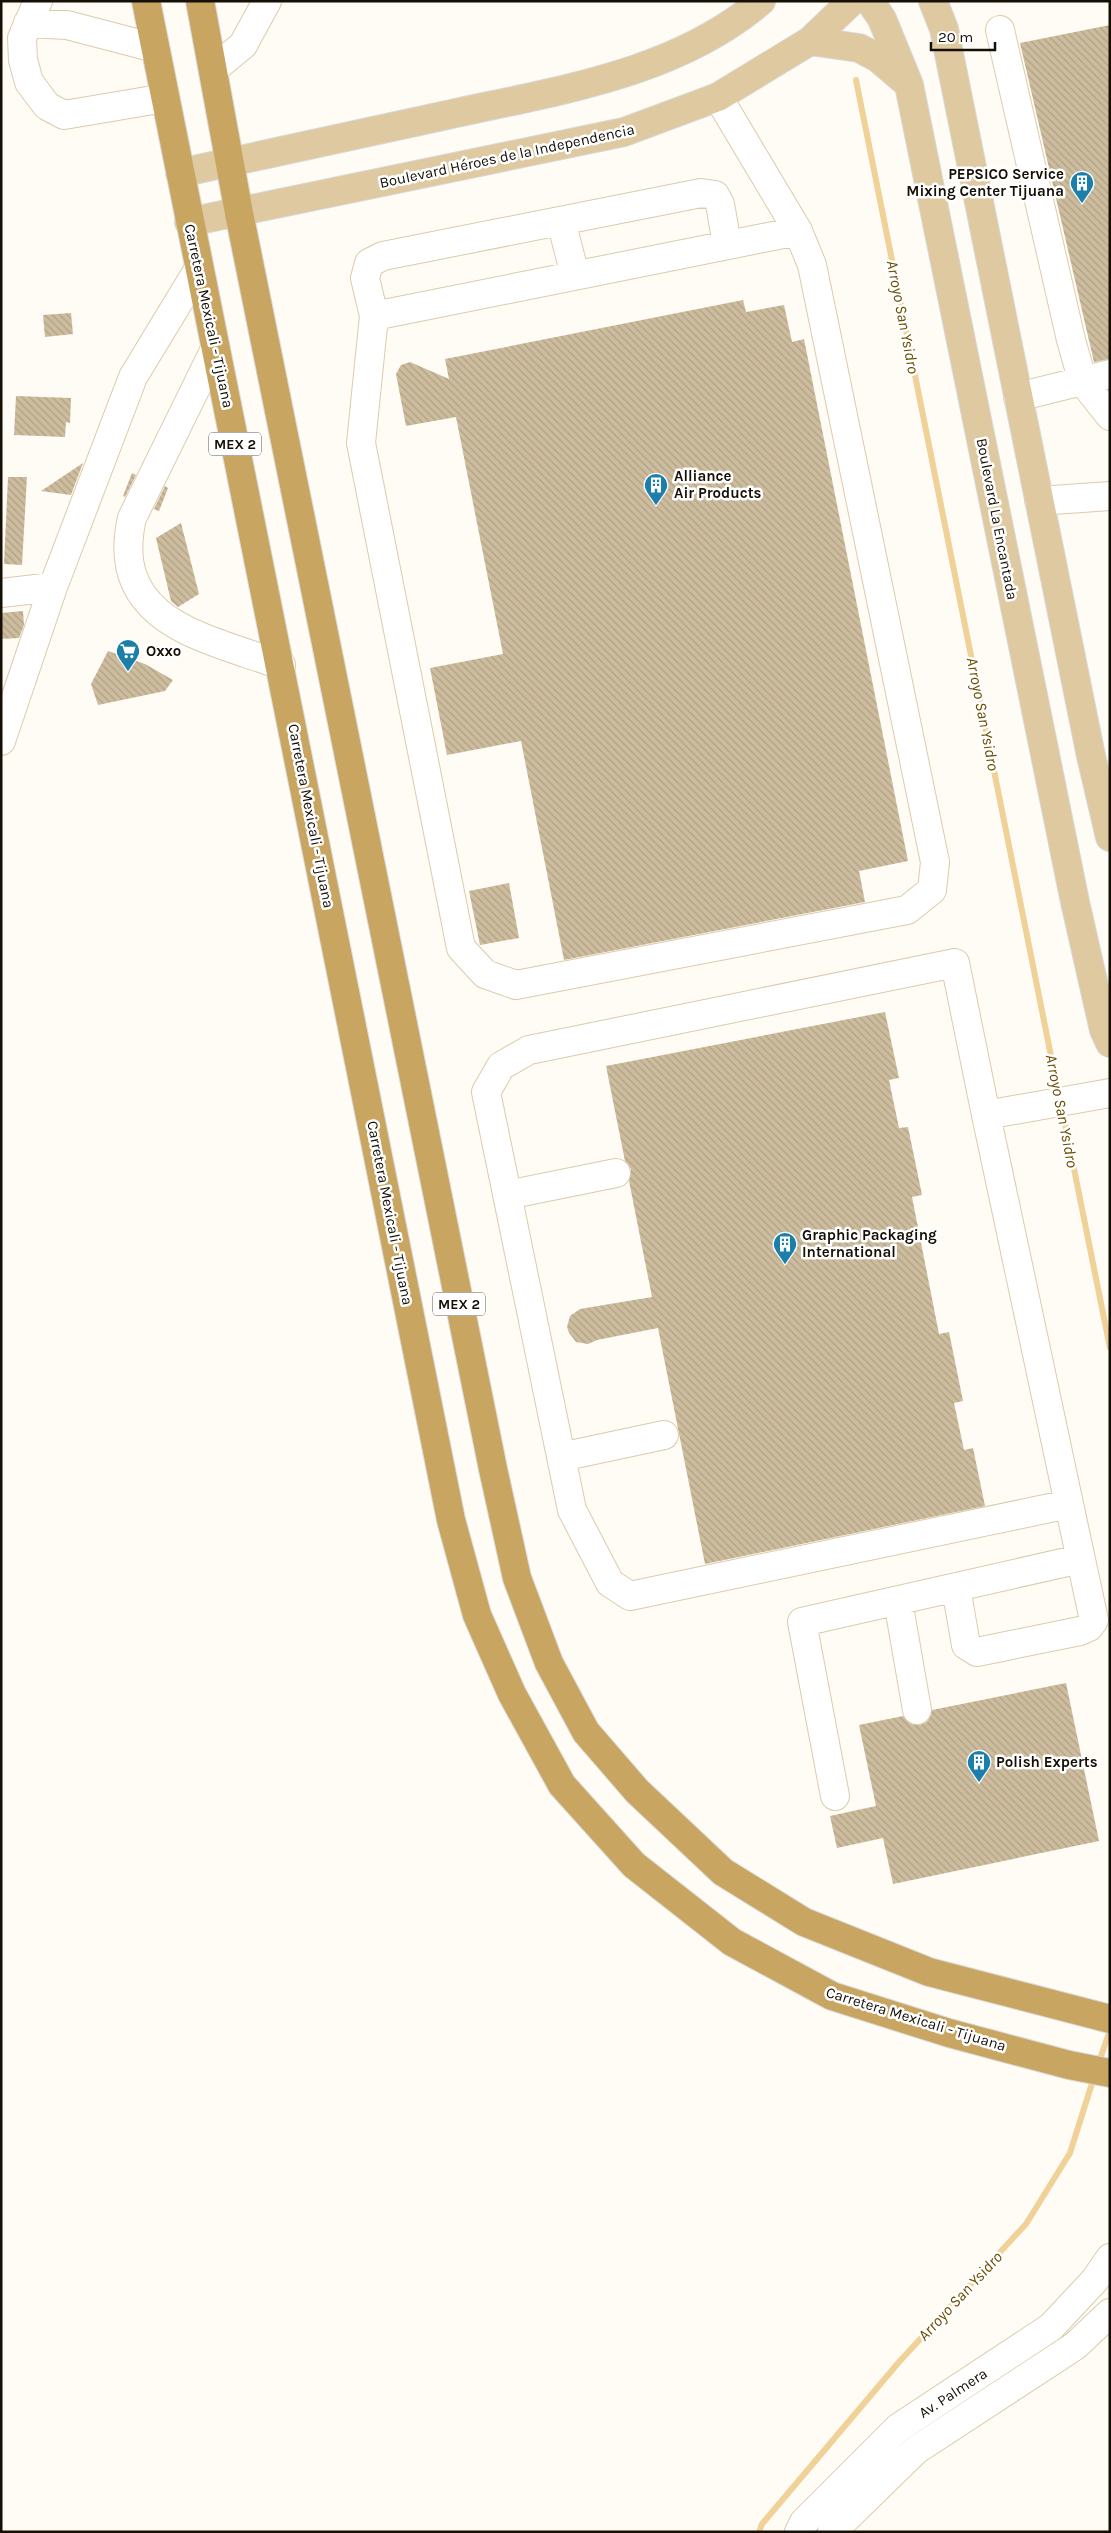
<svg xmlns="http://www.w3.org/2000/svg" width="1111" height="2533" font-family="Karla,sans-serif">
<style>
.lines{fill:none;stroke-linecap:round;stroke-linejoin:round}
.stream{stroke:#f0d197;stroke-width:6}
.building{fill:url(#building-back-hatch)}
.minor-casing{stroke:#dccbac;stroke-width:30}
.major-casing{stroke:#dad9d7;stroke-width:30}
.highway-casing{stroke:#dad9d7;stroke-width:30}
.minor{stroke:#fff;stroke-width:28}
.major{stroke:#dec9a0;stroke-width:28}
.highway{stroke:#c8a561;stroke-width:28}
.labels{text-anchor:middle;dominant-baseline:central;stroke-width:5;stroke-linejoin:round;paint-order:stroke}
.shield{fill:#fff;stroke:#5b5750;stroke-width:1}
.shield-label{font-size:14px;font-weight:bold;fill:#150f05}
.street-label{font-size:15px;fill:#150f05;stroke:#fff}
.poi-label{font-size:15px;font-weight:bold;fill:#150f05;stroke:#fff;text-anchor:start}
.water-label{font-size:16px;font-style:italic;fill:#6a4d01;stroke:#fff}
</style>
<defs>
<pattern id="building-back-hatch" width="6" height="6" patternUnits="userSpaceOnUse" patternTransform="scale(1.25)"><rect width="6" height="6" fill="#cdbd9e"/><path d="M-1 5l2 2M0 0l6 6M5-1l2 2" fill="none" stroke="#afa187"/></pattern>
</defs>
<rect width="100%" height="100%" fill="#fffbf5"/>
<g class="lines">
<path class="stream" d="M856 80 1059 1096
M1062 1109 1110 1348
M1098 2065 1110 2030
M759 2532 762 2524 899 2362 1026 2224 1070 2153 1094 2077"/>
</g>
<path class="building" d="M1110 25V359L1094 362 1020 43Z
M743 300 746 312 784 305 792 342 804 339 908 861 859 871 865 902 564 960 521 741 447 755 430 668 503 654 456 417 406 426 396 374 401 365 410 362 449 379 445 359Z
M71 313 73 334 45 337 43 315Z
M16 396 71 398 70 423 66 422 65 437 14 435Z
M83 463 71 495 41 491Z
M132 473 136 475 125 497 123 496Z
M8 477H27L22 565 4 564Z
M165 486 168 488 159 511 154 509Z
M181 523 199 594 178 607 171 601 156 538Z
M23 611 24 625 19 638 1 639V613Z
M108 651 145 664 173 680 165 691 98 705 91 684Z
M509 883 519 938 480 945 469 891Z
M885 1012 899 1078 889 1080 899 1128 908 1127 922 1195 912 1197 939 1334 949 1332 963 1401 954 1403 964 1450 973 1448 985 1506 705 1564 658 1328 597 1340 588 1344 576 1342 569 1333 567 1327 570 1316 580 1309 652 1297 629 1181 631 1169 625 1161 606 1066Z
M1066 1683 1099 1841 893 1884 883 1838 837 1848 830 1816 876 1806 859 1725 903 1716 911 1724 920 1725 927 1722 932 1710Z"/>
<g class="lines">
<g class="minor-casing">
<path id="minor" d="M38 1 22 38 23 60 29 82 47 106 64 115 165 98
M28 23 67 25 155 48
M1000 30 1071 340 1083 382 1110 416
M214 69 243 45 267 1
M718 97 798 231 812 265 935 862 932 890 907 910 516 985 485 974 461 948 361 443 374 316 365 278 369 263 383 256 701 193 715 195 720 204 727 244
M561 221 575 275
M374 316 798 231
M215 349 132 518C108 622 206 638 281 665
M1018 397 1110 374
M1039 501 1110 496
M1 593 53 587
M1 741 53 587 133 377 198 270
M986 1115 955 963 529 1050 501 1066 486 1092 572 1510 610 1583 630 1596 1069 1504 986 1115 1110 1093
M507 1195 616 1173
M561 1457 664 1435
M956 1588 966 1645 977 1652 1080 1631 1089 1627 1094 1620 1069 1504
M898 1601 917 1710
M835 1796 802 1622 1080 1559
M799 2532 804 2522 898 2428 1051 2327 1095 2280 1110 2258
M832 2532 916 2450 1075 2346 1110 2313"/>
</g>
<g class="major-casing">
<path id="major" d="M870 1 882 19 909 85 1075 902 1104 1030 1110 1043
M933 1 944 29 1091 756 1110 837
M810 41 859 48 878 58 905 81
M180 173C269 153 358 134 447 115 554 91 675 75 761 1
M189 222 624 132 718 97 810 41 852 1"/>
</g>
<g class="highway-casing">
<path id="highway" d="M146 1 451 1520 477 1615 512 1694 562 1785 634 1865 732 1942 832 1996 949 2033 1069 2065 1110 2073
M200 1 239 213 493 1469 517 1578 549 1663 586 1732 637 1791 723 1872 804 1922 929 1972 1110 2019"/>
</g>
<use href="#minor" class="minor"/>
<use href="#major" class="major"/>
<use href="#highway" class="highway"/>
</g>
<defs>
<g id="building-pin" transform="scale(1.25)"><path d="M0 17L-7.5 6A9.5 9.5 0 1 1 7.5 6Z" fill="#1b7faa" stroke="#fff"/><path d="M-4-6H4V6H1V3H-1V6H-4ZM-2.5-4.3h1.7v1.8h-1.7ZM.8-4.3h1.7v1.8H.8ZM-2.5-1h1.7V.8h-1.7ZM.8-1h1.7V.8H.8Z" fill="#fff"/></g>
<g id="supermarket-pin" transform="scale(1.25)"><path d="M0 17L-7.5 6A9.5 9.5 0 1 1 7.5 6Z" fill="#1b7faa" stroke="#fff"/><path d="M-6-5.5h2.5l.6 2H6L4.5 2H-2.5L-4.4-4H-6ZM-1.5 3.2a1.3 1.3 0 1 0 .1 0ZM3 3.2a1.3 1.3 0 1 0 .1 0Z" fill="#fff"/></g>
</defs>
<g fill-rule="evenodd">
<use href="#building-pin" x="1082" y="183"/>
<use href="#building-pin" x="656" y="485"/>
<use href="#supermarket-pin" x="128" y="651"/>
<use href="#building-pin" x="785" y="1244"/>
<use href="#building-pin" x="979" y="1762"/>
</g>
<g class="labels">
<g class="shield">
<rect x="209" y="432.5" width="52" height="23" rx="4"/>
<rect x="433" y="1292.5" width="52" height="23" rx="4"/>
</g>
<g class="shield-label">
<text x="235" y="444">MEX 2</text>
<text x="459" y="1304">MEX 2</text>
</g>
<g class="street-label">
<text transform="translate(507 156) rotate(-12)">Boulevard Héroes de la Independencia</text>
<text transform="translate(209 316) rotate(78)">Carretera Mexicali - Tijuana</text>
<text transform="translate(997 519) rotate(79)">Boulevard La Encantada</text>
<text transform="translate(311 816) rotate(79)">Carretera Mexicali - Tijuana</text>
<text transform="translate(390 1213) rotate(79)">Carretera Mexicali - Tijuana</text>
<text transform="translate(916 2019) rotate(17)">Carretera Mexicali - Tijuana</text>
<text transform="translate(953 2393) rotate(-33)">Av. Palmera</text>
</g>
<g class="poi-label">
<text x="1064" y="174" text-anchor="end">PEPSICO Service<tspan x="1064" dy="17">Mixing Center Tijuana</tspan></text>
<text x="674" y="476">Alliance<tspan x="674" dy="17">Air Products</tspan></text>
<text x="146" y="651">Oxxo</text>
<text x="802" y="1235">Graphic Packaging<tspan x="802" dy="17">International</tspan></text>
<text x="996" y="1762">Polish Experts</text>
</g>
<g class="water-label">
<text transform="translate(903 317) rotate(79)">Arroyo San Ysidro</text>
<text transform="translate(983 714) rotate(79)">Arroyo San Ysidro</text>
<text transform="translate(1062 1111) rotate(79)">Arroyo San Ysidro</text>
<text transform="translate(960 2296) rotate(-47)">Arroyo San Ysidro</text>
</g>
</g>
<rect width="1111" height="2533" fill="none" stroke="#150f05" stroke-width="5"/>
<path d="M931 42v8h64v-8" fill="none" stroke="#150f05" stroke-width="2.5"/>
<text x="938" y="42" font-size="15" fill="#150f05" stroke="#ffffff" stroke-width="4" paint-order="stroke">20 m</text>
</svg>
